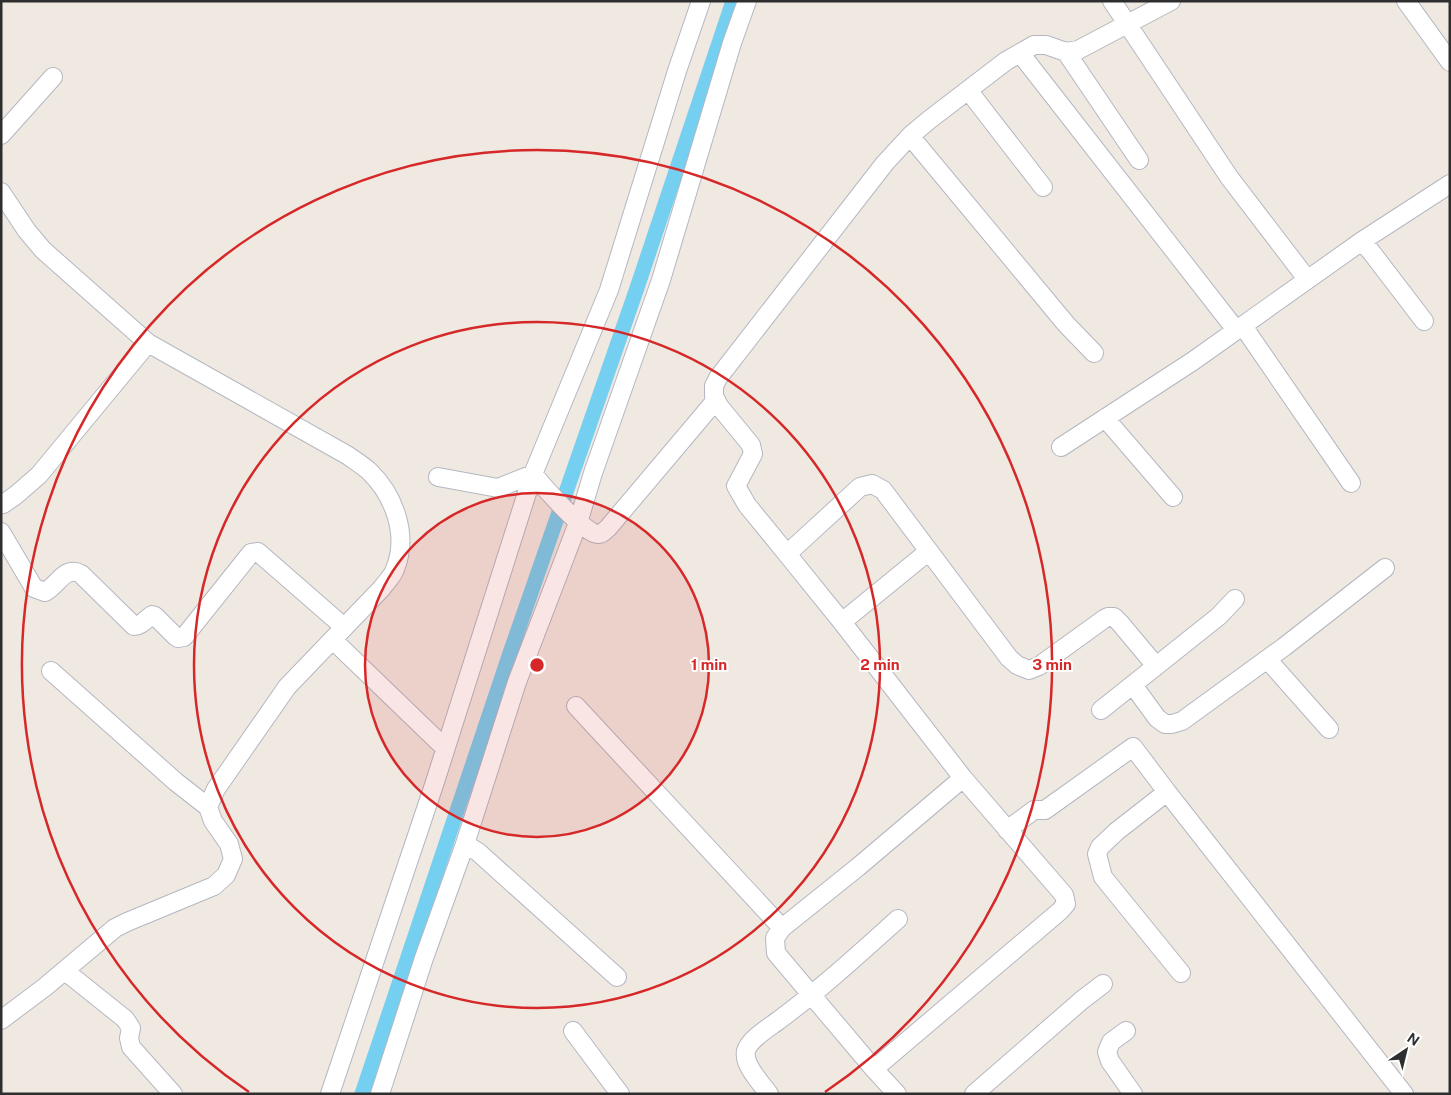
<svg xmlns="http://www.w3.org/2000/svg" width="1451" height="1095" font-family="'Public Sans',sans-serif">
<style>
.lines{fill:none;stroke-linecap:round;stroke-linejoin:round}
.canal{stroke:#75cff0;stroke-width:15}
.minor-casing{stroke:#b4b7c1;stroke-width:20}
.minor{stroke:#fff;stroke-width:18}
.ring{fill:none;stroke:#d62828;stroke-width:2.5}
.centre{fill:#d62828;stroke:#fff;stroke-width:2.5}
.ring-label{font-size:15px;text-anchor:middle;font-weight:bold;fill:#d62828;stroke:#fff;stroke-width:4;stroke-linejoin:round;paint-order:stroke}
</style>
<rect width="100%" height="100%" fill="#efe9e1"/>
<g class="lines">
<path class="canal" d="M362 1094 509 656 637 288 733 1"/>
<g class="minor-casing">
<path id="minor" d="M1112 1 1229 177 1307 279
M1406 1 1450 62
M1066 52 1139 160
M1020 53 1236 330
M968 90 1043 187
M1 135 53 77
M910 136 1066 324 1094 353
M1 192 27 231 43 250 148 343 347 455C354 460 362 465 369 471 394 495 409 535 395 569 393 576 386 582 382 588L287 687 216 789 208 807 213 821 229 844 233 859 226 875 214 886 127 922 115 928 45 987 1 1020
M1362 241 1372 253 1424 321
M1243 326 1351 483
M1105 418 1173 497
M1061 447 1193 361 1362 241 1450 184
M438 477 498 488 533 474C542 485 586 536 599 534 603 534 605 530 608 528L716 400
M1 503 3 504 16 495 39 475 148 343
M1 532 34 588 45 592C58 585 65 565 81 574L134 626C141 626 146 619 152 615L155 616 175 636 178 638 184 637 251 553 258 552 344 627
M787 554 860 487 872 484 883 490 1009 658 1017 665 1029 670 1039 666 1104 619 1108 617H1114L1120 623 1156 666
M842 622 929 551
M333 640 445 748
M1267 659 1329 729
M51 671 176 782 208 807
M1133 685 1157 718 1165 724H1172L1182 721 1284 647 1385 568
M576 706 782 928
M1101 710 1219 616 1235 599
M1167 792 1404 1094
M1007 830 1034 810H1045L1133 747 1167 792 1117 831 1100 847 1097 854 1103 877 1181 973
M465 844 478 852 617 977
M65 971 125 1019 131 1028 129 1038 131 1047 173 1094
M573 1031 620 1094
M1126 1031 1111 1042 1107 1052 1110 1061 1133 1094
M874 1069 1060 911 1066 904 1064 895 963 778 842 622 787 554 747 505 736 486 753 454 751 445 719 406 714 396V386L718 378 885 163 910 136 929 120 1006 61 1034 45H1046L1066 52 1078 50 1171 1
M330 1094 434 785 533 474 609 290 677 71 701 1
M380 1094 424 958 465 844 517 682 578 523 593 473 661 280 732 43 747 1
M769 1094C761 1083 743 1065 746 1051 749 1039 770 1027 779 1020 821 989 859 954 898 919
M897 1094 874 1069 776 953 775 938 782 928 858 867 963 778
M974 1094 1082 1000 1103 984"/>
</g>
<use href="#minor" class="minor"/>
</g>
<circle cx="537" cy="665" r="172" fill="#d62828" fill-opacity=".12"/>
<g class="ring">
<circle cx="537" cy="665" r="172"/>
<circle cx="537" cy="665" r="343"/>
<path d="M249 1092A515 515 0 1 1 825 1092"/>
</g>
<circle cx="537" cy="665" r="8" class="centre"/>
<g class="ring-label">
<text x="709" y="670">1 min</text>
<text x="880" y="670">2 min</text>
<text x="1052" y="670">3 min</text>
</g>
<rect width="1451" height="1095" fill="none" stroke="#2e2e2e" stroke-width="5"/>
<g transform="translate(1406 1050) rotate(35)" stroke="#ffffff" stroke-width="4" paint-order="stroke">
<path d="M0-4L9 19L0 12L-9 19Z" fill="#2e2e2e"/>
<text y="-8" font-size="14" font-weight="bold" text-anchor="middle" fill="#2e2e2e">N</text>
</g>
</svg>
